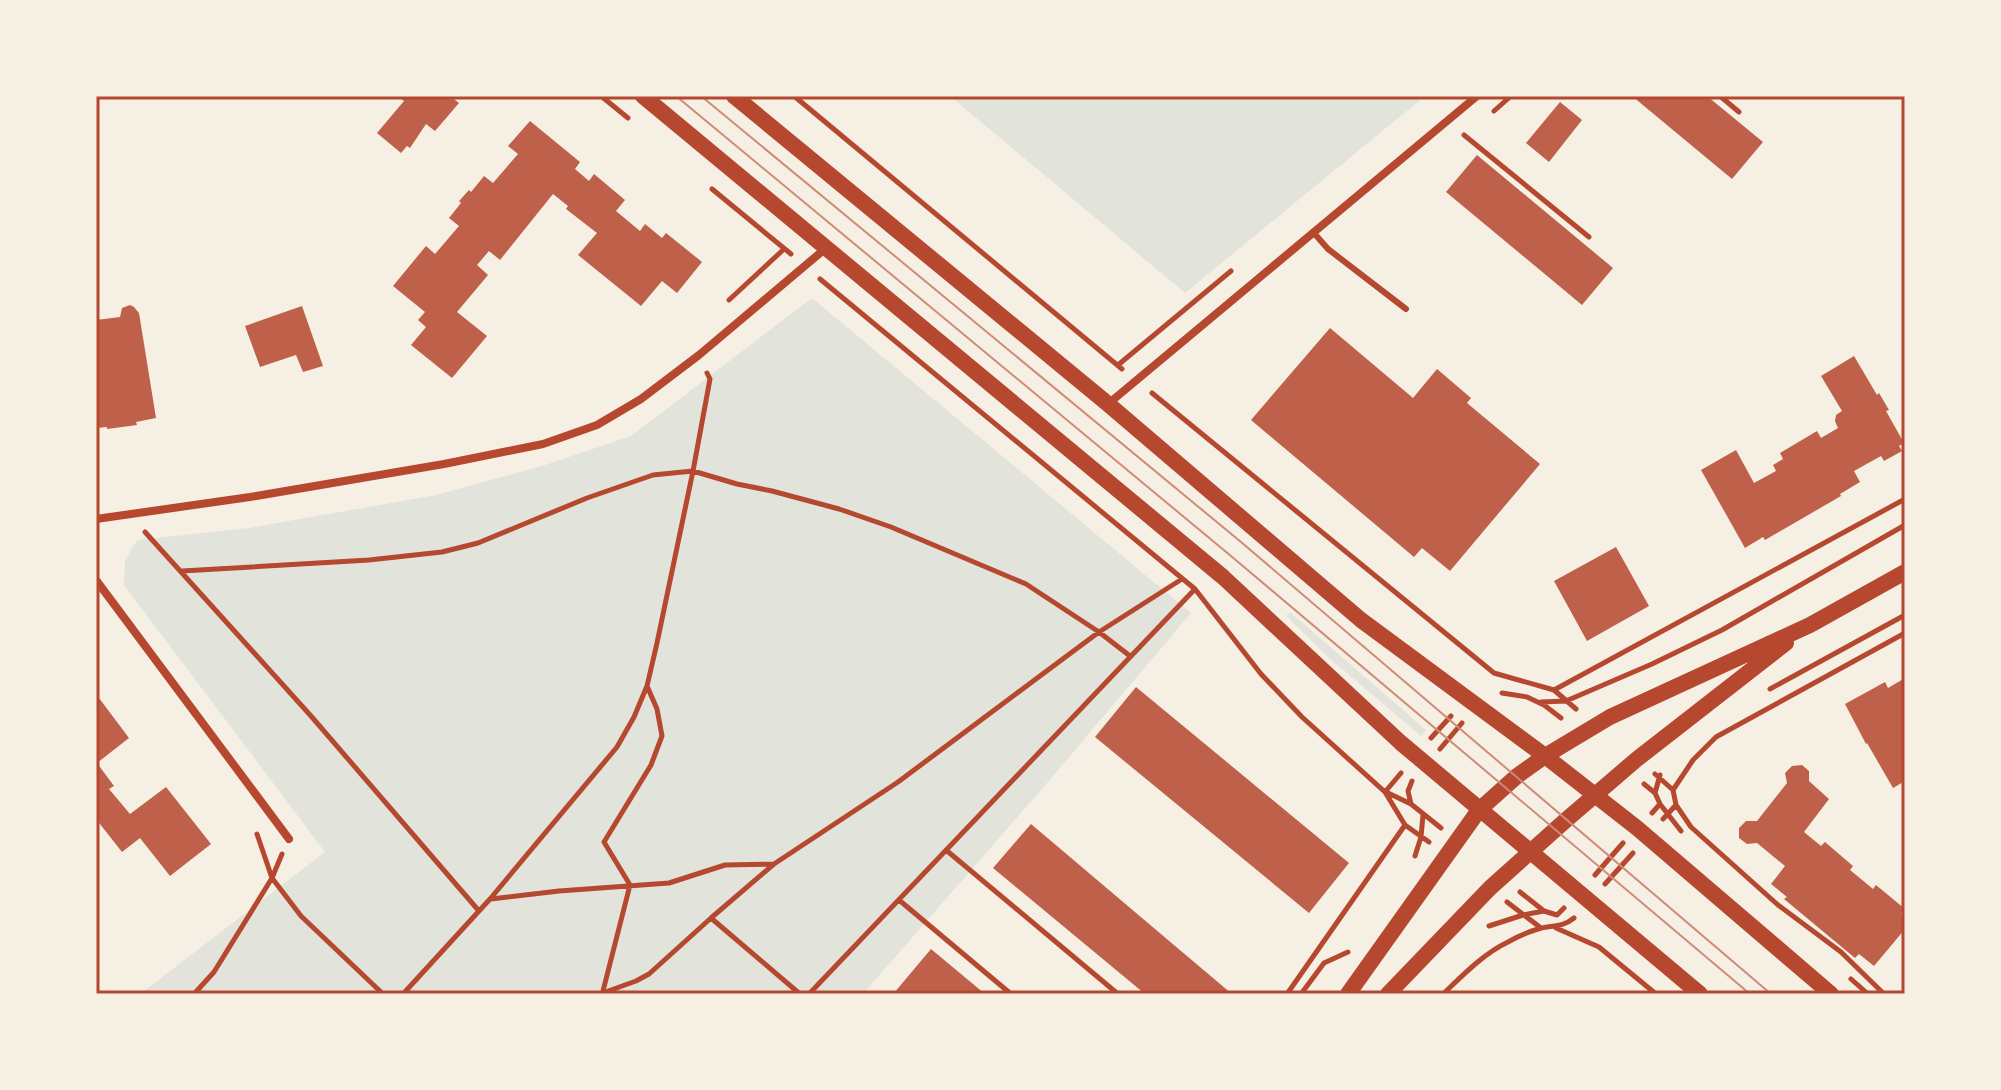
<svg xmlns="http://www.w3.org/2000/svg" width="2001" height="1090" font-family="'Noto Serif',serif">
<style>
.green{fill:#e2e4dc}
.building{fill:#bf614a}
.lines{fill:none;stroke-linecap:round;stroke-linejoin:round}
.path{stroke:#b5482f;stroke-width:5}
.service{stroke:#b5482f;stroke-width:6}
.minor{stroke:#b5482f;stroke-width:8}
.secondary{stroke:#b5482f;stroke-width:16}
.tram{stroke:#cf8b77;stroke-width:2}
.neatline{fill:none;stroke:#b5482f;stroke-width:3}
</style>
<rect width="100%" height="100%" fill="#f6efe4"/>
<path class="green" d="M950 96H1425L1185 293Z
M812 298 1191 613 1053 776 863 994H140L325 852 124 585 125 561 137 540 249 528 436 495 545 465 631 436Z
M1290 612 1426 730 1421 736 1329 658 1286 616Z"/>
<path class="building" d="M398 96H450L459 103 435 131 426 124 410 148 407 146 401 153 377 133 404 101Z
M1632 96H1707L1763 142 1732 179Z
M1560 102 1582 120 1549 162 1526 143Z
M530 121 580 162 575 169 589 181 594 174 625 200 616 211 640 231 645 224 662 238 666 233 702 262 677 293 662 281 641 306 578 255 597 233 566 209 568 206 553 194 500 260 489 251 477 265 488 275 457 312 487 336 452 378 411 345 426 327 418 320 425 312 393 286 426 246 435 254 459 226 449 218 461 203 459 201 469 190 471 192 484 176 493 183 518 154 508 146Z
M1477 155 1613 268 1582 305 1446 192Z
M130 305 134 307 139 313 156 418 136 422 137 425 107 429V427L96 428V320L120 317 122 308Z
M302 306 323 366 303 372 296 355 260 367 245 326Z
M1330 328 1413 398 1437 369 1471 398 1467 403 1540 464 1450 571 1422 548 1414 557 1251 420Z
M1854 356 1877 395 1879 393 1889 410 1886 411 1904 443 1899 446 1902 451 1884 461 1881 456 1854 471 1860 482 1840 494 1841 496 1765 540 1763 537 1745 548 1701 470 1736 450 1754 483 1776 471 1773 465 1783 459 1780 453 1817 431 1821 438 1838 428 1835 421 1836 415 1842 411 1821 376Z
M1616 547 1649 606 1587 641 1554 581Z
M1905 678V781L1893 788 1867 743 1866 744 1845 704 1885 682 1888 688Z
M1136 687 1349 863 1309 913 1095 737Z
M96 694 129 738 97 763 114 786 109 789 130 814 166 787 211 844 170 876 140 838 122 852 96 819Z
M1802 765 1809 771V781L1829 799 1804 832 1821 846 1825 842 1853 866 1850 870 1861 879 1873 889 1876 885 1905 909 1901 914 1905 917V929L1874 966 1859 954 1855 958 1784 899 1787 897 1771 884 1785 866 1757 843 1747 844 1739 838V828L1746 821H1757L1787 783 1785 773 1792 766Z
M1031 824 1168 940 1232 994H1145L993 868Z
M931 949 985 994H895L894 993Z"/>
<g class="lines">
<path class="path" d="M601 96 628 118
M794 96 1122 369
M1720 96 1739 112
M1494 111 1511 96
M1464 135 1589 237
M712 189 791 254
M820 279 1195 589 1261 674 1302 717 1385 792 1405 825 1429 842
M729 300 784 249
M1118 365 1231 271
M1152 393 1494 673 1554 690 1576 709
M145 532 311 716 479 911
M182 571 369 560 442 552 478 543 587 498 653 475 693 471 737 484 772 491 839 509 891 527 1026 584 1099 632 1130 656
M1770 689 1905 615
M1554 690 1905 499
M1502 693 1527 697 1544 705 1561 718
M1541 702 1566 701 1652 664 1722 630 1905 525
M1431 738 1451 716
M1440 749 1462 723
M1655 774 1673 790 1676 805 1691 827 1778 905 1841 952 1884 994
M1644 784 1655 793 1660 804 1652 813
M1673 790 1693 760 1716 737 1905 633
M1385 792 1401 773
M1386 792 1411 804 1441 828
M1655 793 1660 775
M1411 804 1408 791 1412 781
M1660 804 1681 831
M1663 819 1676 805
M946 850 1118 994
M282 854 272 878 301 916 383 994
M1415 856 1421 837 1423 815
M1595 875 1623 843
M1605 884 1633 853
M1520 892 1544 911 1557 915 1564 908
M491 899 559 891 669 883 725 865 774 864
M899 900 1011 994
M1507 902 1541 928
M711 918 800 994
M1489 926 1523 915 1544 911
M1556 928 1599 947 1656 994
M1851 979 1868 994
M603 991 630 885 604 842 651 765 662 736 657 709 647 686
M194 994 214 972 272 878 257 834
M403 994 490 899 617 747 634 717 647 686 657 643 693 471 710 379 707 373
M600 994 636 981 649 974 711 918 774 864 898 782 1099 632 1182 579
M809 994 1195 589
M1287 994 1405 825
M1301 994 1324 963 1348 952
M1443 994C1463 975 1483 954 1508 942 1517 937 1528 932 1538 929 1551 925 1562 928 1574 918"/>
<path class="service" d="M1313 232 1328 249 1406 309"/>
<path class="minor" d="M1108 404 1477 96
M96 519 250 497 444 464 543 444 597 425 641 399 699 355 826 248
M96 580 289 839"/>
<path class="secondary" d="M643 96 1223 577 1401 743 1700 994
M734 96 1108 404 1361 620 1545 756 1637 828 1831 994
M1348 994 1479 810 1517 776 1545 756 1610 717 1810 625 1905 572
M1388 994 1490 888 1566 820 1637 759 1786 643"/>
<path class="tram" d="M676 96 1231 556 1750 994
M701 96 1241 542 1771 994"/>
</g>
<rect width="2001" height="1090" fill="none" stroke="#f6efe4" stroke-width="196"/>
<rect x="98" y="98" width="1805" height="894" class="neatline"/>
</svg>
